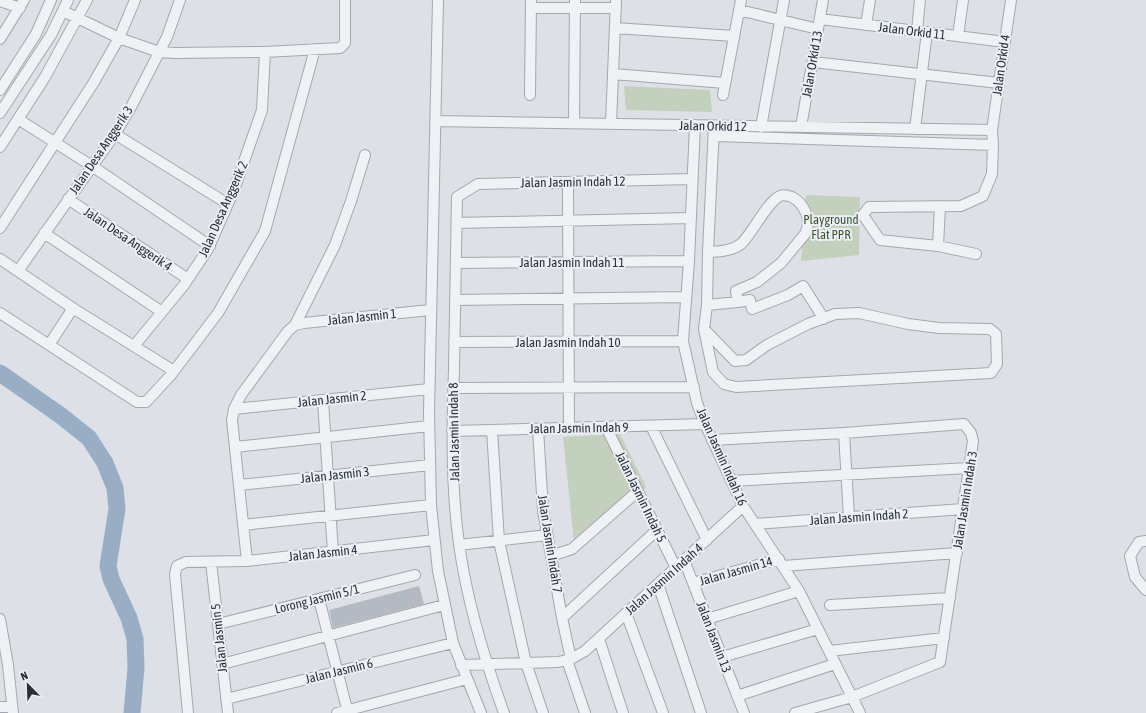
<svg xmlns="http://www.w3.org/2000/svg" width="1146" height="713" font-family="'Asap Condensed',sans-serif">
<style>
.green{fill:#c3d0be}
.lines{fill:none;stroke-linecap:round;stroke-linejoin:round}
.river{stroke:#99aec5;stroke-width:17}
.building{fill:#b4bac2}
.minor-casing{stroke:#a3a7b0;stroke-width:12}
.minor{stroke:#eff1f5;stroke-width:10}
.labels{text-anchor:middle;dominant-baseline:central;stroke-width:4;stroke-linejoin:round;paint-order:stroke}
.street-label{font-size:13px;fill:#272f3c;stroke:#eceff4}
.park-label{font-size:13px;fill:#3b5735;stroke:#eceff4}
</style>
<rect width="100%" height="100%" fill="#dde0e6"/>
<path class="green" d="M624 86 710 90 712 112 626 110Z
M806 195 860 197 859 255 801 261Z
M620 434 646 487 575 551 563 437Z"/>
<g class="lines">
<path class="river" d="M0 373 60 415 89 438 105 463 115 488 117 509 108 566 111 579 129 618 135 639 136 668 132 713"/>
</g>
<path class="building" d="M419 586 424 604 333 628 329 610Z"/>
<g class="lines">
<g class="minor-casing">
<path id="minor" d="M438 0 429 412 431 505 438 571 453 643 481 713
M0 1 20 8
M531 8H616
M739 10 818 29
M63 11 119 38 159 52 175 53 265 52 340 48 345 43V0
M820 19 1005 42
M866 25 870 0
M615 28 734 36
M917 31 920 0
M958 36 963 0
M0 39 24 0
M813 62 999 83
M613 74 725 83
M0 90 36 34 51 0
M530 95 531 0
M723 95 741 0
M0 113 51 35 68 0
M18 119 92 166 210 246
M435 121 992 130
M574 123 575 0
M611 124 616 0
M695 125 689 261 683 341 697 403 705 424 743 506 799 591 860 713
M761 127 784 0
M801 127 823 0
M915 129 927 32
M115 134 228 204
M714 136 993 145
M0 147 45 77 87 0
M568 182 569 428
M68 199 188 279
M940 206 938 246 880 240 863 215 869 207 961 206 983 196 992 174 993 145 992 130 1011 0
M457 223 691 218
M0 228 94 82 119 38 135 0
M44 233 162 312
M938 246 976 254
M708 252C719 252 732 251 741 244 752 234 767 202 780 196 784 194 788 196 792 197 798 200 803 206 806 213 809 220 808 228 805 234L781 263 757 282 736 291 738 302
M0 259 74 309 174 371
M456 263 689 261
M18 271 115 134 131 107 167 37 180 0
M455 300 686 297
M707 305 738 302 750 300 752 309 788 295 803 286 824 319
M0 313 137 402H146L171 375 218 313 265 231 315 49
M295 325 304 323 430 310
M704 329 735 361 746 360 767 345 808 324 835 314 859 313 908 324 939 328 990 329 996 334 997 364 991 373 736 387 724 384 713 372 704 329 707 305 708 252 714 126
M454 342 683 341
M49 345 73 308
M134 346 184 285 208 249 234 190 262 110 265 52
M453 388 694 387
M323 401 333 552
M234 409 429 389
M651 426 707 540
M606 427 676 568
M538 429 543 510 562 618 571 659
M492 430 499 541 526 663 543 713
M452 431 705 424
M844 433 849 517
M712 440 844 433 964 424 971 433 973 441 940 662 852 697 795 713
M235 447 429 426
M731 481 969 468
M239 485 430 465
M755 524 963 509
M243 525 431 505
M1146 541 1139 542 1130 556 1135 577 1146 590
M459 545 547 535
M551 556 572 549 638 491
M684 560 744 713
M247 561 232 420 234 409 241 395 288 331 295 325 335 245 351 201 365 155
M211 562 228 713
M783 566 957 553
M693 583 779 559
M658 584 701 713
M319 599 348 713
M830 605 950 598
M626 613 663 713
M562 618 657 530
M0 619 8 665 13 713
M707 619 799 591
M218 624 415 575
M599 639 623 713
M829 651 944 638
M722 657 818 629
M567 660 585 713
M222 664 444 605
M461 665 558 662 571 659 585 651 743 506
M737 696 835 664
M226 699 453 643
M0 707H12
M188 713 175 574 177 566 186 562 247 561 434 540
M337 713 467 679
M504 713C484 658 467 602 459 544 451 486 452 427 454 369 455 312 456 255 457 197L478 184 692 179"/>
</g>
<use href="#minor" class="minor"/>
</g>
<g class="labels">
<g class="street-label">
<text transform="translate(912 31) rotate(7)">Jalan Orkid 11</text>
<text transform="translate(812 64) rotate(-80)">Jalan Orkid 13</text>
<text transform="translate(1001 65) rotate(-82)">Jalan Orkid 4</text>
<text transform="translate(713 126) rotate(1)">Jalan Orkid 12</text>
<text transform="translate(101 150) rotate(-56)">Jalan Desa Anggerik 3</text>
<text transform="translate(573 182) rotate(-1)">Jalan Jasmin Indah 12</text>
<text transform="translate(223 209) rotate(-66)">Jalan Desa Anggerik 2</text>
<text transform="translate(128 239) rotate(34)">Jalan Desa Anggerik 4</text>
<text x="572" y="262">Jalan Jasmin Indah 11</text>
<text transform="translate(362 317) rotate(-6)">Jalan Jasmin 1</text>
<text x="568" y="342">Jalan Jasmin Indah 10</text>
<text transform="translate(332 399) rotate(-6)">Jalan Jasmin 2</text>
<text transform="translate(579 428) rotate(-1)">Jalan Jasmin Indah 9</text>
<text transform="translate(454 432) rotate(-91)">Jalan Jasmin Indah 8</text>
<text transform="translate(722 457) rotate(66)">Jalan Jasmin Indah 16</text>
<text transform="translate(335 475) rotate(-6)">Jalan Jasmin 3</text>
<text transform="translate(641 497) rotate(64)">Jalan Jasmin Indah 5</text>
<text transform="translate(965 500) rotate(-81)">Jalan Jasmin Indah 3</text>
<text transform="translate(859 517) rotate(-4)">Jalan Jasmin Indah 2</text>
<text transform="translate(550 544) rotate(81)">Jalan Jasmin Indah 7</text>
<text transform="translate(323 553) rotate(-6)">Jalan Jasmin 4</text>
<text transform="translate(736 571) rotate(-16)">Jalan Jasmin 14</text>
<text transform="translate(664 579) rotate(-42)">Jalan Jasmin Indah 4</text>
<text transform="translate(317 599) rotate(-14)">Lorong Jasmin 5/1</text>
<text transform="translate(714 637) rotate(69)">Jalan Jasmin 13</text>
<text transform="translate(219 638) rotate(-96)">Jalan Jasmin 5</text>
<text transform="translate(339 671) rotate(-14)">Jalan Jasmin 6</text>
</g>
<g class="park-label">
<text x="831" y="219">Playground<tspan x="831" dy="15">Flat PPR</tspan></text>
</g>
</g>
<g transform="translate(28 685) rotate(337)" stroke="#eceff4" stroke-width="3" paint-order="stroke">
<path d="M0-3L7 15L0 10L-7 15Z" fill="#272f3c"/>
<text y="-6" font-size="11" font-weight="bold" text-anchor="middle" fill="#272f3c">N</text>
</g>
</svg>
